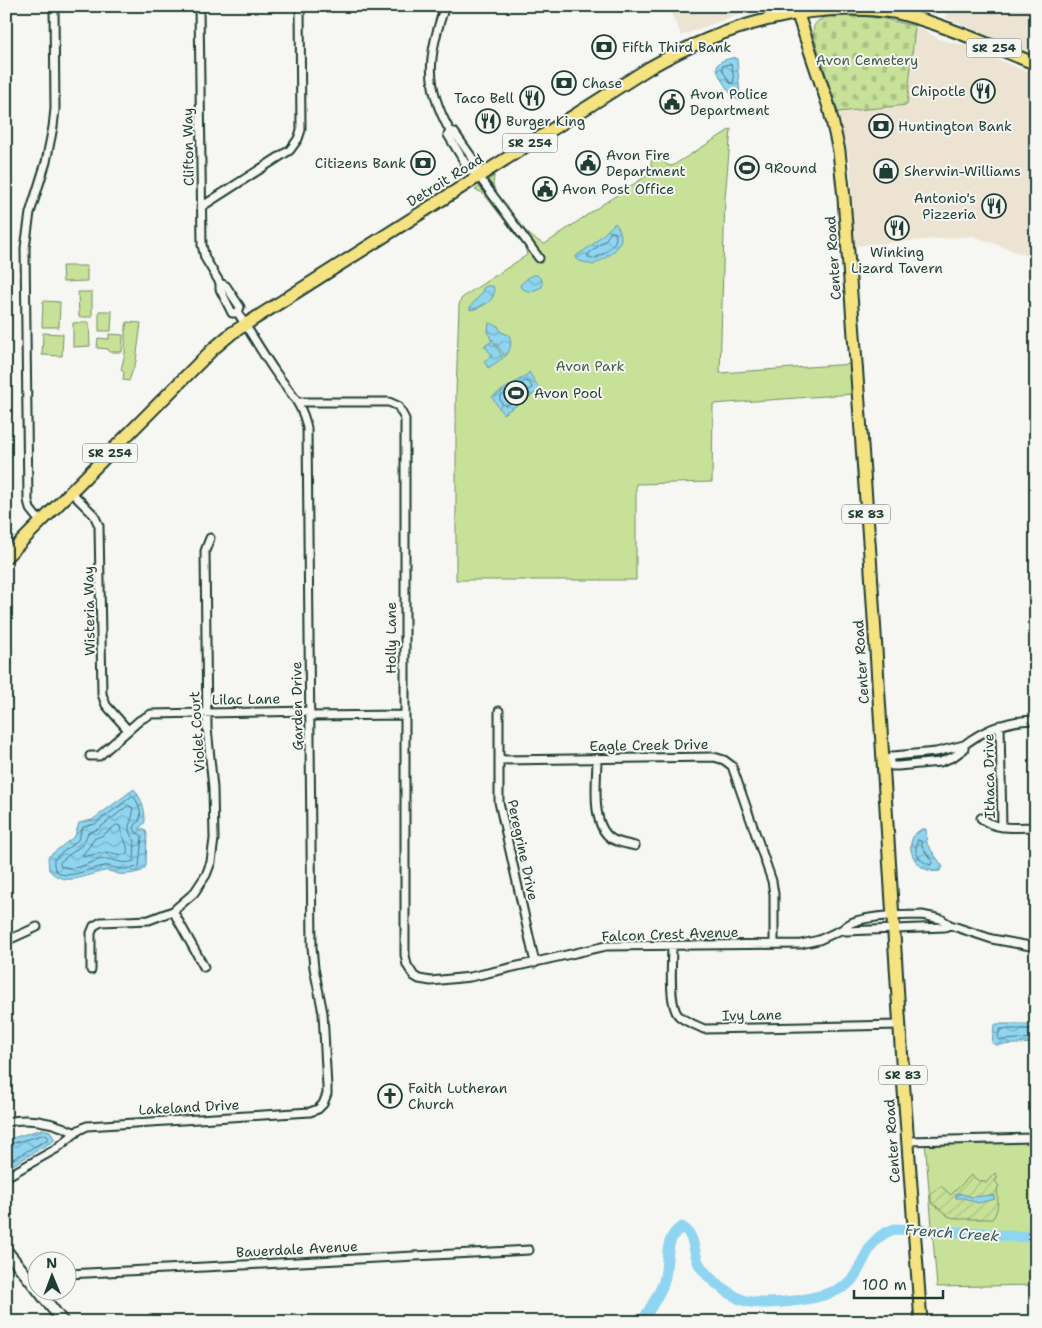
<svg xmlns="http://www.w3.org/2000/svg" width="1042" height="1328" font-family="'Shantell Sans',sans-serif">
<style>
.built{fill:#ece3d2}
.green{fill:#c7e198;stroke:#738f66}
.cemetery{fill:url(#cemetery-stones);stroke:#738f66}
.garden{fill:url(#garden-furrows);stroke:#738f66}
.water{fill:url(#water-waves);stroke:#6298a5}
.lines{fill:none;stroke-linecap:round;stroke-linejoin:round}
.shore{stroke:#4c7a80;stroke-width:1}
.river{stroke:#8fd5f1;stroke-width:11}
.street-casing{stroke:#1f3d34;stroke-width:11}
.secondary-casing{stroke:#1f3d34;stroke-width:14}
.primary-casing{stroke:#1f3d34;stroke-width:15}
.street{stroke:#f6f6f2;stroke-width:7}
.secondary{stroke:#f6f6f2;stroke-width:10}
.primary{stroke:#f5e382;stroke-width:11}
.labels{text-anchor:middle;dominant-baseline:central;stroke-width:4;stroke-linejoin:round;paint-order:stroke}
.shield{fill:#f6f6f2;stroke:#60746d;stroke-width:1}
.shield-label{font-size:12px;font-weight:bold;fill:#1f3d34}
.poi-label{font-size:14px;fill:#1f3d34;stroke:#f6f6f2;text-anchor:start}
.park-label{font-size:14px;fill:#415e48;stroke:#f6f6f2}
.street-label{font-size:14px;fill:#1f3d34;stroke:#f6f6f2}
.water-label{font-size:15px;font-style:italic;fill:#355b5a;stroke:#f6f6f2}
</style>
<defs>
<pattern id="cemetery-stones" width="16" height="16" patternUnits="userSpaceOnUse" patternTransform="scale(1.25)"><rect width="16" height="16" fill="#c7e198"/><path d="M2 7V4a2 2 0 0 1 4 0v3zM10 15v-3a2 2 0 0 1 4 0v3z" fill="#aac284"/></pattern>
<pattern id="garden-furrows" width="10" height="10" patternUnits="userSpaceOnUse" patternTransform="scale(1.25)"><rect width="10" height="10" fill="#c7e198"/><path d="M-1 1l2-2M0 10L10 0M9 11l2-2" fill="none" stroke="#aac284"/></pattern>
<pattern id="water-waves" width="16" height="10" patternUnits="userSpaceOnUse" patternTransform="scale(1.25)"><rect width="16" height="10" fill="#8fd5f1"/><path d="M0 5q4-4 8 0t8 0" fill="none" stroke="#74aec4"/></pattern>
</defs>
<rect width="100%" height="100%" fill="#f6f6f2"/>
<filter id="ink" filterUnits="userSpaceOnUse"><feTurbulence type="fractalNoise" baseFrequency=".02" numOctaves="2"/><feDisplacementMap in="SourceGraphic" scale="10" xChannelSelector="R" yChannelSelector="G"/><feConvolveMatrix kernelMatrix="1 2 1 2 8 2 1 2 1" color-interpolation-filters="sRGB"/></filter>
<g filter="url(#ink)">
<path class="built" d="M667 6H773L749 14 734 16 680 36V31Z
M946 6H1036V57L981 35 970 27 946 18Z
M915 26 939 39 975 48 987 55 1036 75V259L973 236 851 246 849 209 852 194 850 162 838 112 907 105Z"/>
<path class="green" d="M731 129 725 198 720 373 852 364 853 394 713 404 712 482 636 484V580H456V393L459 305 461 299 467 294 527 255 525 247 487 198 481 192 475 190 494 176 493 185 495 191C509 209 523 236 545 244L603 204 654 171C651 166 649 162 654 158L660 157 667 165 672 166Z
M62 266H87V281L63 282Z
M78 292H92V317H79Z
M43 301 60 302 59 327H42Z
M99 311H112L111 331H99Z
M89 322 90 346 73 347V323Z
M127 322 141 323 136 361 129 381 123 380 124 372 121 370 125 353V332Z
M43 333 63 334 62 356 42 355Z
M109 334 123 335 122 352H109L108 349 97 348 98 338 109 339Z
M1036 1135V1285L937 1287 925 1141Z"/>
<path class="cemetery" d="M861 16 880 18 915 26 907 105 838 112 814 37C807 11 845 16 861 16Z"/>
<path class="garden" d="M995 1173 998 1177 995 1181 999 1186 997 1191C999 1199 998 1213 992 1219H957L948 1216 931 1202V1193L941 1186 951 1195 971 1175 980 1182 982 1180 986 1183Z"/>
<path class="water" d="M735 57 737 59 740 95 738 100C731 97 715 72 717 66 719 60 729 59 735 57Z
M615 223C632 244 609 256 593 265L577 260 576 256 592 245Z
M534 275H537L542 280V287L530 292 521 288 520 285 529 277Z
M487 286H493C499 299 482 308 470 310V307L482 293 483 288Z
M489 323 498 326 501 332 509 335C512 343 511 350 505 357L495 342 494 343 503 358 488 368 484 361 492 356 486 347 484 346 494 340H491L488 331Z
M529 372 540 390 503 414 492 397 528 374Z
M134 789C142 800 145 808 145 822L139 829H145L147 834 146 866 142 871C135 873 127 875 119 874 114 873 109 870 104 871 85 875 65 888 49 870L48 857 75 836 79 823 92 820Z
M922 829H926L927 844 943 867 940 871C916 876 898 841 922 829Z
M996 1024H1036V1043L997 1045 992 1043 994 1026Z
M42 1129 50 1131 55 1140 6 1169V1140Z
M959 1193 972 1197 993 1195 995 1199 978 1203 964 1198H956V1194Z"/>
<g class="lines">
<path class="shore" d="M730 64 732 66 734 81 732 84 729 82 722 69 723 66Z
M611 232H615C620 245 603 254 593 259L588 258V254L604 242Z
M526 381 529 382 532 387 531 389 506 406 503 405 500 400V397Z
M131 797H134C138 802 143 814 139 821 137 823 135 825 134 828L136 832 142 836 139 866C132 869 124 870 116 868 112 868 109 865 105 866 91 867 51 889 54 859L78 840 83 827 95 824Z
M128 806 132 807C136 823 121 825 135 841L134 861C122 865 117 860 107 859 90 859 79 873 60 866V862L83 844 88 833 98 829Z
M117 825 120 826C121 837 129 843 127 854L122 855 105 852 83 857V854L89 847 94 839 103 835Z
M918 840 921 841 922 846 932 862 931 865C919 862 912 852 918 840Z
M1036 1029H1000L998 1037 1000 1040 1036 1038
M6 1145 46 1134 48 1137V1139L6 1163"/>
<path class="river" d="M642 1322C649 1310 658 1297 663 1284 670 1266 662 1238 682 1227 695 1234 693 1252 699 1264 707 1278 726 1292 740 1299 760 1309 834 1299 850 1282 867 1262 866 1237 895 1229L980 1233 1017 1237 1036 1235"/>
<g class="street-casing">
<path id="street" d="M199 6 202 245 205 258 220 283V289L232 313H238L240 307 226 286 220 283
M445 6C428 55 424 85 450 131L448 135 470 171H475L478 166 454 132 450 131
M477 174 539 258
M201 207 290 150 298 139 301 130 300 6
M298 402H389L398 406 405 419V955L407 965 414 976 419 979 431 981 470 977 606 946 801 944 819 940 843 929
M71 492 94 515 99 526 102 694 106 705 128 730
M41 523 30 509 28 500 25 248 30 213 46 162 53 127 55 109 54 6
M499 711V802L535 963
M310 716 404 715
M1000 725 1002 827
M964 745 936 752 893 756 888 760 892 766H898L940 762 953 757 964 749V745C985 729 1008 720 1036 720
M90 756H99L140 720 151 714 310 711
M597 758C597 781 590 825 612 839 619 843 627 844 635 846
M499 760 714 757 724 760 732 766 772 881 774 894V944
M981 818C996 831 1017 827 1036 827
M173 911 204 967
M922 915 941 919 950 925 945 927 846 931 843 929C854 914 903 916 922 915Z
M950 925 992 939 1036 947
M6 941 37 927
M672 946C672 961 668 1006 679 1016 686 1022 696 1025 704 1029L900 1025
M91 970V933L94 926 101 922 149 920 173 911 194 893 206 875 211 862 214 839 213 788 207 728 205 551 210 538
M7 1122C30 1117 55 1123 76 1133
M907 1141 1036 1138
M6 1177 56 1149 79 1130 87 1126 310 1112 318 1109 323 1104 327 1094V1087L323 1013 314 968 312 947 307 428C302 402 288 391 274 370 262 352 250 332 238 313
M68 1274 529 1250"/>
</g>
<g class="secondary-casing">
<path id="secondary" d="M6 1250 38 1290
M38 1290 63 1322"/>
</g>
<g class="primary-casing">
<path id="primary" d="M795 6 829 107 839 151 844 198 870 555 903 1077 921 1322
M6 557 213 349 232 333 649 68C722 26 808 0 893 12 939 22 991 46 1036 64"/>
</g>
<use href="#street" class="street"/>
<use href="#secondary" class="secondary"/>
<use href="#primary" class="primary"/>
</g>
</g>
<defs>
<g id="bank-ring" transform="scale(1.25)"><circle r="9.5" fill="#f6f6f2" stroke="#1f3d34" stroke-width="1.5"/><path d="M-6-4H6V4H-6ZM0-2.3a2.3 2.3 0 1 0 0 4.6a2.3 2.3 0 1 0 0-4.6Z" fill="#1f3d34"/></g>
<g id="restaurant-ring" transform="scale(1.25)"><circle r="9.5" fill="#f6f6f2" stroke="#1f3d34" stroke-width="1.5"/><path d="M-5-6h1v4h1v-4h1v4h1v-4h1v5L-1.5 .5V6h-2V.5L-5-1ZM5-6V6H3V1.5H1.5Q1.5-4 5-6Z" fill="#1f3d34"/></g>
<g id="civic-ring" transform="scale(1.25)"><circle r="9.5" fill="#f6f6f2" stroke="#1f3d34" stroke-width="1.5"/><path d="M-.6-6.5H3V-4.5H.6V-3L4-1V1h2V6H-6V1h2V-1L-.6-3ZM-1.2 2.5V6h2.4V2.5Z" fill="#1f3d34"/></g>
<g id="stadium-ring" transform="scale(1.25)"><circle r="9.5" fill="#f6f6f2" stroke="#1f3d34" stroke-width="1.5"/><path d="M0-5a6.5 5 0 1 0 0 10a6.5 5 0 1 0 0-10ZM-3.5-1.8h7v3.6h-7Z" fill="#1f3d34"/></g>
<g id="shop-ring" transform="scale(1.25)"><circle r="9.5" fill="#f6f6f2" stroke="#1f3d34" stroke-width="1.5"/><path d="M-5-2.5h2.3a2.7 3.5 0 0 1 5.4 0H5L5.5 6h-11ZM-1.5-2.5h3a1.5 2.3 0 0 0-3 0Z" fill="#1f3d34"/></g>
<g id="church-ring" transform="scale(1.25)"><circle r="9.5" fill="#f6f6f2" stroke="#1f3d34" stroke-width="1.5"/><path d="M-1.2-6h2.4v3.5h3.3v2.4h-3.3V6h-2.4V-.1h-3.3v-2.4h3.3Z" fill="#1f3d34"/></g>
</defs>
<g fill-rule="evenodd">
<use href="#bank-ring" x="604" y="47"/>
<use href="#bank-ring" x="564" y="83"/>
<use href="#restaurant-ring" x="983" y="91"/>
<use href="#restaurant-ring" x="532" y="98"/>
<use href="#civic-ring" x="672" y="102"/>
<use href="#restaurant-ring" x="488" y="121"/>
<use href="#bank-ring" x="881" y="126"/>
<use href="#bank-ring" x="423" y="163"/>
<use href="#civic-ring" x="588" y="163"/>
<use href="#stadium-ring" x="747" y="168"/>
<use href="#shop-ring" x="886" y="171"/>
<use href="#civic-ring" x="545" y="189"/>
<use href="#restaurant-ring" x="994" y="206"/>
<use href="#restaurant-ring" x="897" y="228"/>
<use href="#stadium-ring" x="516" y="393"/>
<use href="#church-ring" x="390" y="1096"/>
</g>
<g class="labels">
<g class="shield">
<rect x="966.5" y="38.5" width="55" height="19" rx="4"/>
<rect x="502.5" y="133.5" width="55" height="19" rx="4"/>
<rect x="82.5" y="443.5" width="55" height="19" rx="4"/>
<rect x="842" y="504.5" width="48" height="19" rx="4"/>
<rect x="879" y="1065.5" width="48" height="19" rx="4"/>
</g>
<g class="shield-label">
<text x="994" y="48">SR 254</text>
<text x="530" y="143">SR 254</text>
<text x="110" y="453">SR 254</text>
<text x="866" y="514">SR 83</text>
<text x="903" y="1075">SR 83</text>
</g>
<g class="poi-label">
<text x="622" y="47">Fifth Third Bank</text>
<text x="582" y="83">Chase</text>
<text x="966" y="91" text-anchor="end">Chipotle</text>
<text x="690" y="94">Avon Police<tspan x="690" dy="16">Department</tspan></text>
<text x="514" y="98" text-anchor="end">Taco Bell</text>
<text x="506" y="121">Burger King</text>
<text x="898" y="126">Huntington Bank</text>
<text x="606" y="155">Avon Fire<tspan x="606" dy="16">Department</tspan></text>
<text x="406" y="163" text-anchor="end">Citizens Bank</text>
<text x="764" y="168">9Round</text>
<text x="904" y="171">Sherwin-Williams</text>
<text x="562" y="189">Avon Post Office</text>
<text x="976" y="198" text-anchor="end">Antonio's<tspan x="976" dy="16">Pizzeria</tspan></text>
<text x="897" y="252" text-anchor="middle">Winking<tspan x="897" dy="16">Lizard Tavern</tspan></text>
<text x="534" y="393">Avon Pool</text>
<text x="408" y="1088">Faith Lutheran<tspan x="408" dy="16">Church</tspan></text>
</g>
<g class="park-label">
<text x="867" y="60">Avon Cemetery</text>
<text x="590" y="366">Avon Park</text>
</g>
<g class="street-label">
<text transform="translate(188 147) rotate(-91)">Clifton Way</text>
<text transform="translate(445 180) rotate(-32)">Detroit Road</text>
<text transform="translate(833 258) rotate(-94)">Center Road</text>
<text transform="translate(89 611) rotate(-91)">Wisteria Way</text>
<text transform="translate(391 638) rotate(-90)">Holly Lane</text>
<text transform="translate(861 662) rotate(-94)">Center Road</text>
<text transform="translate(246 699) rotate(-1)">Lilac Lane</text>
<text transform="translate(297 706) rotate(-91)">Garden Drive</text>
<text transform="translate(197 732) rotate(-94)">Violet Court</text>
<text transform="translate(649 745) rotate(-1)">Eagle Creek Drive</text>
<text transform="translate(989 776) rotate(-91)">Ithaca Drive</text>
<text transform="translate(523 850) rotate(78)">Peregrine Drive</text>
<text transform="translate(670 934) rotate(-2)">Falcon Crest Avenue</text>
<text transform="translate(752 1015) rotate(-1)">Ivy Lane</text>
<text transform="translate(189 1107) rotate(-3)">Lakeland Drive</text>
<text transform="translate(892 1141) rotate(-94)">Center Road</text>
<text transform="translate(297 1249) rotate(-3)">Bauerdale Avenue</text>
</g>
<g class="water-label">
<text transform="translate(952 1233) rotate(4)">French Creek</text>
</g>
</g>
<rect width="1042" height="1328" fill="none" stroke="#f6f6f2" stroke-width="25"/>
<rect x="12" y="12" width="1017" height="1303" fill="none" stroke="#1f3d34" stroke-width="2" filter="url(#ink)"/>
<g transform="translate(52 1276) rotate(359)"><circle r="24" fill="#f6f6f2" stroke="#a0aca6"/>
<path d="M0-4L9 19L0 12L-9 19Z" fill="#1f3d34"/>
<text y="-8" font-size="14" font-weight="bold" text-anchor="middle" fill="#1f3d34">N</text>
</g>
<path d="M854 1290v8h89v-8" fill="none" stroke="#1f3d34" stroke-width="2.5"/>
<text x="862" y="1290" font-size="15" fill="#1f3d34" stroke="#f6f6f2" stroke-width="4" paint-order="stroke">100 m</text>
</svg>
